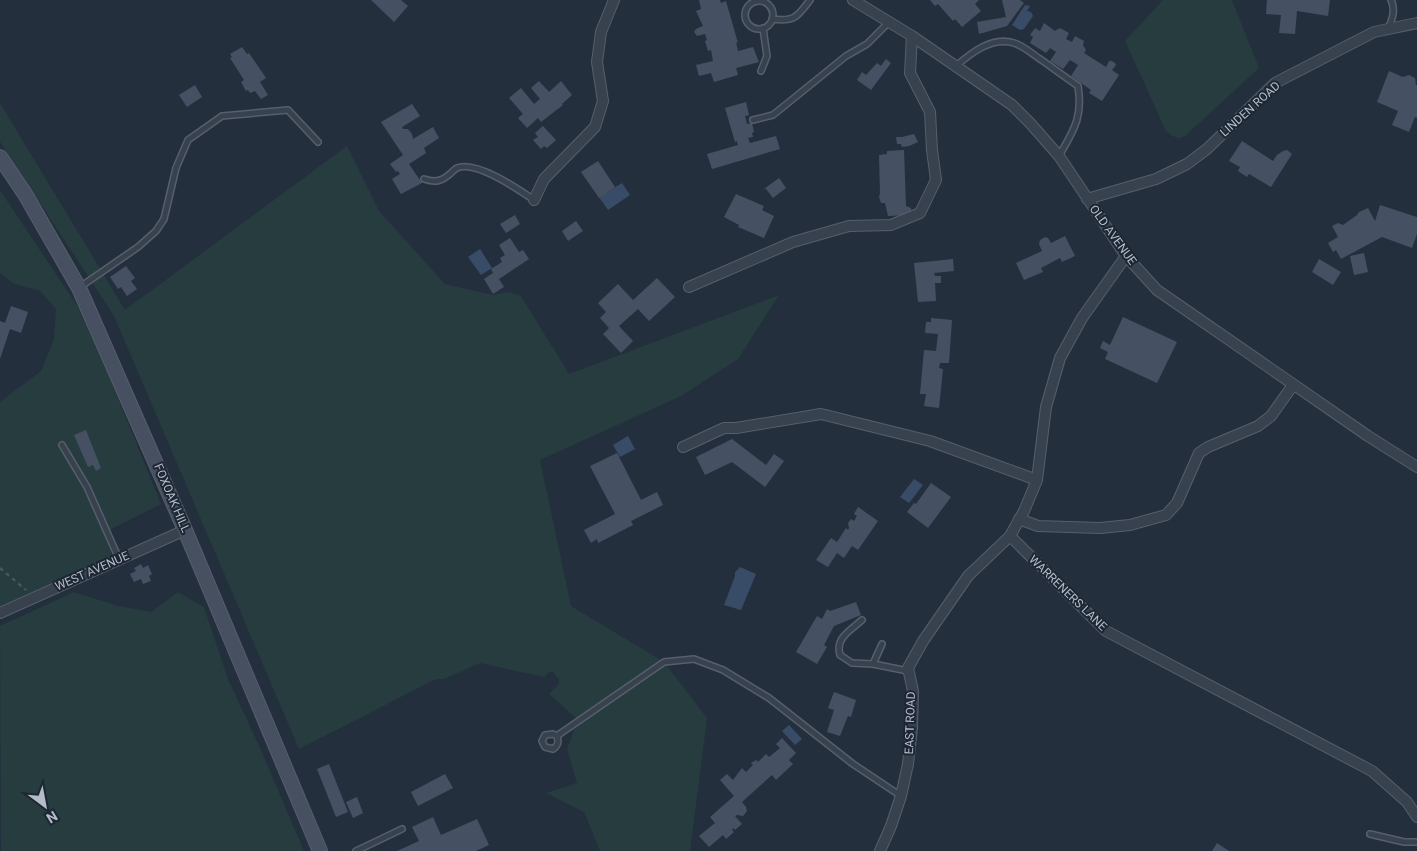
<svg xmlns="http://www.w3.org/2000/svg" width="1417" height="851" font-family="Roboto,sans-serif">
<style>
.green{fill:#263c3f}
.water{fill:#394c67}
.building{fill:#455162}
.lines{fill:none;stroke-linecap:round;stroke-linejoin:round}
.service-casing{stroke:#565f6c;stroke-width:8}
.minor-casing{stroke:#565f6c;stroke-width:12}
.secondary-casing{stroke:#565f6c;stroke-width:16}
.path{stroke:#44595c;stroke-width:2.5;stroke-dasharray:4 4;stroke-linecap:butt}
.service{stroke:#38414e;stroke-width:5}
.minor{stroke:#38414e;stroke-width:10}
.secondary{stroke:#465061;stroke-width:14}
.labels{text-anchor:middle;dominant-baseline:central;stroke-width:4;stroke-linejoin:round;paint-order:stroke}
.street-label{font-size:12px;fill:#b4bcc9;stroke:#1d2633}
</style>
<rect width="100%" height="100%" fill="#242f3e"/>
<path class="green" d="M1163 0H1232L1259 68 1185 136 1179 138 1172 136 1166 131 1125 41Z
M0 103 125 310 347 146 379 211 445 284 493 295 510 292 521 296 569 374 779 295 738 359 681 396 540 460 571 606 664 662 707 718 690 851H600L584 812 546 793 577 783 567 749 578 720 549 694 559 684V679L553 672H549L544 677 480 663 444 679H436L299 749 114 316 0 142Z
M0 190 78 307 111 381 161 504 111 529V562L0 613V402L41 371 54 339 56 309 40 291 13 283 0 273Z
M74 592 118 606 151 612 178 592 204 607 228 679 261 750 304 851H1L0 626Z"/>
<path class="water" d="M1025 5 1030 6 1027 11 1031 12 1033 16 1024 29 1020 30 1012 25Z
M622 183 630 195 608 210 599 197Z
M480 249 492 268 481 275 468 257Z
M628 436 635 449 620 457 613 445Z
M914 479 923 485 909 503 900 497Z
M740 567 756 574 741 610 724 605 735 576V572Z
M789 725 802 739 795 745 782 731Z"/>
<path class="building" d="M371 0H401L408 6 394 22Z
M699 0H720L721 3 726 1 738 43 736 42 738 51 753 47 759 62 736 68 738 75 714 82 711 73 699 76 696 65 713 61 711 50 708 51 705 41 707 40 705 34 697 36 694 32 696 29 703 26 696 11 701 9Z
M930 0H979L975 4 981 11 962 27 955 19 953 21 938 4 935 6Z
M1002 0H1020L1024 3 1007 26 979 34 977 22 1006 17Z
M1267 0H1330L1328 16 1297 11 1295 34 1279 33 1281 15 1266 14Z
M1044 23 1055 31 1060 28 1069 33 1066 39 1072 42 1075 36 1084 41 1083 45 1086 50 1084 53 1106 67 1109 61H1112L1115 63 1116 65 1112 70 1119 75 1102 101 1089 93 1091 90 1071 76 1078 65 1070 60 1063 69 1050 61 1056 52 1050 48 1046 53 1030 43 1033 37 1030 35 1035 28 1040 31Z
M242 47 247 54 249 53 266 78 260 82 268 95 261 99 255 91 250 93 248 90 246 91 241 82 244 80 230 58 232 57 230 54Z
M886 59 891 63 871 90 857 80 862 72 866 75 877 63 881 66Z
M1389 71 1403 77 1409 75 1415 78 1416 85H1417V118L1415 117 1409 132 1392 125 1398 111 1377 102Z
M539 81 549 92 561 81 572 95 562 104 563 105 541 122 538 118 527 128 518 118 523 114 509 98 521 88 534 104 540 99 531 88Z
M195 85 202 97 187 107 179 95Z
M746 102 749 115 745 116 747 124 752 123 754 132 752 133 753 137 748 138 750 143 776 136 780 149 712 169 707 154 738 145 737 141 735 142 725 108Z
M412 104 420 116 402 127 403 129H408L412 134 413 139 433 127 439 138 424 148 426 153 409 164 422 183 401 194 392 179 400 174 398 171 396 172 390 164 403 155 381 122Z
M543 126 556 140 547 148 544 146 541 149 533 140 538 137 535 133Z
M914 134 918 142 909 146 902 147 901 144H897L896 137H902Z
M1242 141 1273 161 1277 155 1283 151 1287 150 1292 154 1271 187 1249 174 1247 177 1238 171 1240 167 1229 161Z
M904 150 906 206 911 208V215L888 216 885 203H881L879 197 880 193 879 155 887 154V151Z
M598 161 615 187 599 198 581 172Z
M779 178 786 188 773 198 766 189H764Z
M736 194 764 206 762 210 774 216 764 238 738 227 739 225 724 217Z
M1380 205 1417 217V234L1412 248 1382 237 1341 259 1336 250 1333 252 1328 243 1338 237 1332 226 1338 223 1343 225 1357 215 1359 212 1368 208 1375 221Z
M515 215 520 224 506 233 500 224Z
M576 221 583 231 568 241 562 231Z
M1065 236 1075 256 1062 262 1060 258 1041 268 1043 272 1024 280 1016 263 1042 251 1039 244 1040 240 1045 237 1048 238 1051 243Z
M510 238 519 252 523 250 529 259 499 279 504 287 493 294 484 279 493 273 491 269 502 262 500 258 505 255 499 245Z
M1364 253 1368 272 1354 275 1350 256Z
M953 259 954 271 934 273 935 276H941V283H935L936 301 918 302 914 263Z
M1319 259 1341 272 1333 285 1312 272Z
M126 266 135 278 131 281 137 289 127 296 121 287 118 289 110 277Z
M657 278 675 297 649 321 638 309 619 326 633 341 621 353 603 334 609 328 600 318 606 312 598 303 618 284 633 300Z
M11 306 28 312 21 333 10 329 0 359V321L5 323Z
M1123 317 1177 342 1157 383 1105 359 1108 352 1100 348 1103 341 1110 345Z
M931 318 952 320 949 363H940L939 368 943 369 939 408 924 406 926 394H920L924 350 936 351 938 334 925 333 926 322H931Z
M86 430 101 468 96 471 93 465 88 467 74 435Z
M732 439 766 465 774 454 784 461 765 487 732 462 705 475 696 457Z
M617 453 641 500 657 492 663 505 631 521 633 525 598 543 597 539 591 543 584 530 615 514 590 466Z
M931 483 951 497 928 528 907 512 914 503 916 504Z
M858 507 878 521 858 550 852 546 844 558 837 553 828 567 816 560 831 538 837 542 846 528 848 530 849 528 848 523 851 519 854 521 857 516 854 514Z
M141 564 143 568 148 565 152 574 149 576 151 581 143 584 141 579 134 582 130 574 136 571 134 568Z
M856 602 861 615 834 626 824 645 827 647 817 664 796 652 817 616 822 619 827 609 830 611Z
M834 692 856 700 851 717 848 716 840 736 827 732 834 710 828 708Z
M782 738 796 753 789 760 793 764 776 780 772 775 742 802 746 807 747 811 743 816 737 815 735 816 742 824 735 830 733 828 732 830 734 832 726 839 723 835 709 847 699 836 715 823 710 817 734 796 720 780 727 774 733 780 742 768 746 772 753 765 751 763 756 760 758 762 766 754 769 757 780 748 776 744Z
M329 764 348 812 336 817 317 769Z
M445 774 453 788 418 806 411 792Z
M357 797 363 813 353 818 346 802Z
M433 817 441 835 477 819 489 845 476 851H397L419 841 412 827Z
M1217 843 1229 851H1212Z"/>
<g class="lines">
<g class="service-casing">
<path id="service" d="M745 15a14 14 0 1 1 28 0a14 14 0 1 1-28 0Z
M772 19C795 22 797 17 810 0
M1388 29C1392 20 1396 10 1391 0
M956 66C971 53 992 36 1014 43 1024 46 1032 54 1040 59 1053 68 1065 77 1078 86 1083 117 1074 130 1059 156
M761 71 767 56 763 28
M753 120 773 115 846 56 867 44 889 22
M424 179C436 183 442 181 451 173 453 171 455 169 457 168 476 160 518 189 534 200
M80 287 138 247 156 231 164 219 176 168 188 140 222 116 288 110 318 142
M62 445 87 487 119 559
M862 620C850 631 835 638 840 655L852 663 873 664 908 671
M873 664 882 644
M557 736 553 734 545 735 542 741 545 747 553 749C558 746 559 742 557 736L561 733 664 662 694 659 723 670 769 698 853 764 901 796
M1370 834 1404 842H1417
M356 851 402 829"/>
</g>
<g class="minor-casing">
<path id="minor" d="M853 0 912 36 1012 105 1030 123 1059 156 1126 256 1157 290 1368 436 1417 467
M1087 199 1156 179 1187 164 1207 149 1275 83 1374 32 1417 23
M534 200 544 179 595 127 603 101 597 62 601 32 614 0
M1126 256 1082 318 1060 358 1046 407 1037 480 1024 511 1010 536 1106 631 1372 771 1407 802 1417 817
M689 287 793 242 849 226 891 225 920 213 936 180 932 150 930 112 910 73 912 36
M683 447 724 428H736L821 414 930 441 1037 480
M1019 519 1038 526 1100 528 1130 525 1166 515 1177 503 1199 453 1208 447 1258 426 1271 416 1293 385
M0 613 185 530
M880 851 891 826 901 796 908 764 912 728 913 691 908 668 923 641 968 576 1010 536"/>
</g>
<g class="secondary-casing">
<path id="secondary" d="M0 157 25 194 79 288 185 530 320 851"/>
</g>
<path class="path" d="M0 568 26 590"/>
<use href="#service" class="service"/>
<use href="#minor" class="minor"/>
<use href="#secondary" class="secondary"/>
</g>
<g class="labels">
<g class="street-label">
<text transform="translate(1250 109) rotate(-42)">LINDEN ROAD</text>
<text transform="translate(1113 235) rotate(54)">OLD AVENUE</text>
<text transform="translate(172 498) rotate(67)">FOXOAK HILL</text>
<text transform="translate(92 571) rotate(-24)">WEST AVENUE</text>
<text transform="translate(1068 593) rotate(44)">WARRENERS LANE</text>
<text transform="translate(910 723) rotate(-88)">EAST ROAD</text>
</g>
</g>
<g transform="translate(45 806) rotate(148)" stroke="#1d2633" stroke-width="4" paint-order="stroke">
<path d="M0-4L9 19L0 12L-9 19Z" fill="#b4bcc9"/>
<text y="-8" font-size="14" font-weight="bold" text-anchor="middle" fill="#b4bcc9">N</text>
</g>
</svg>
